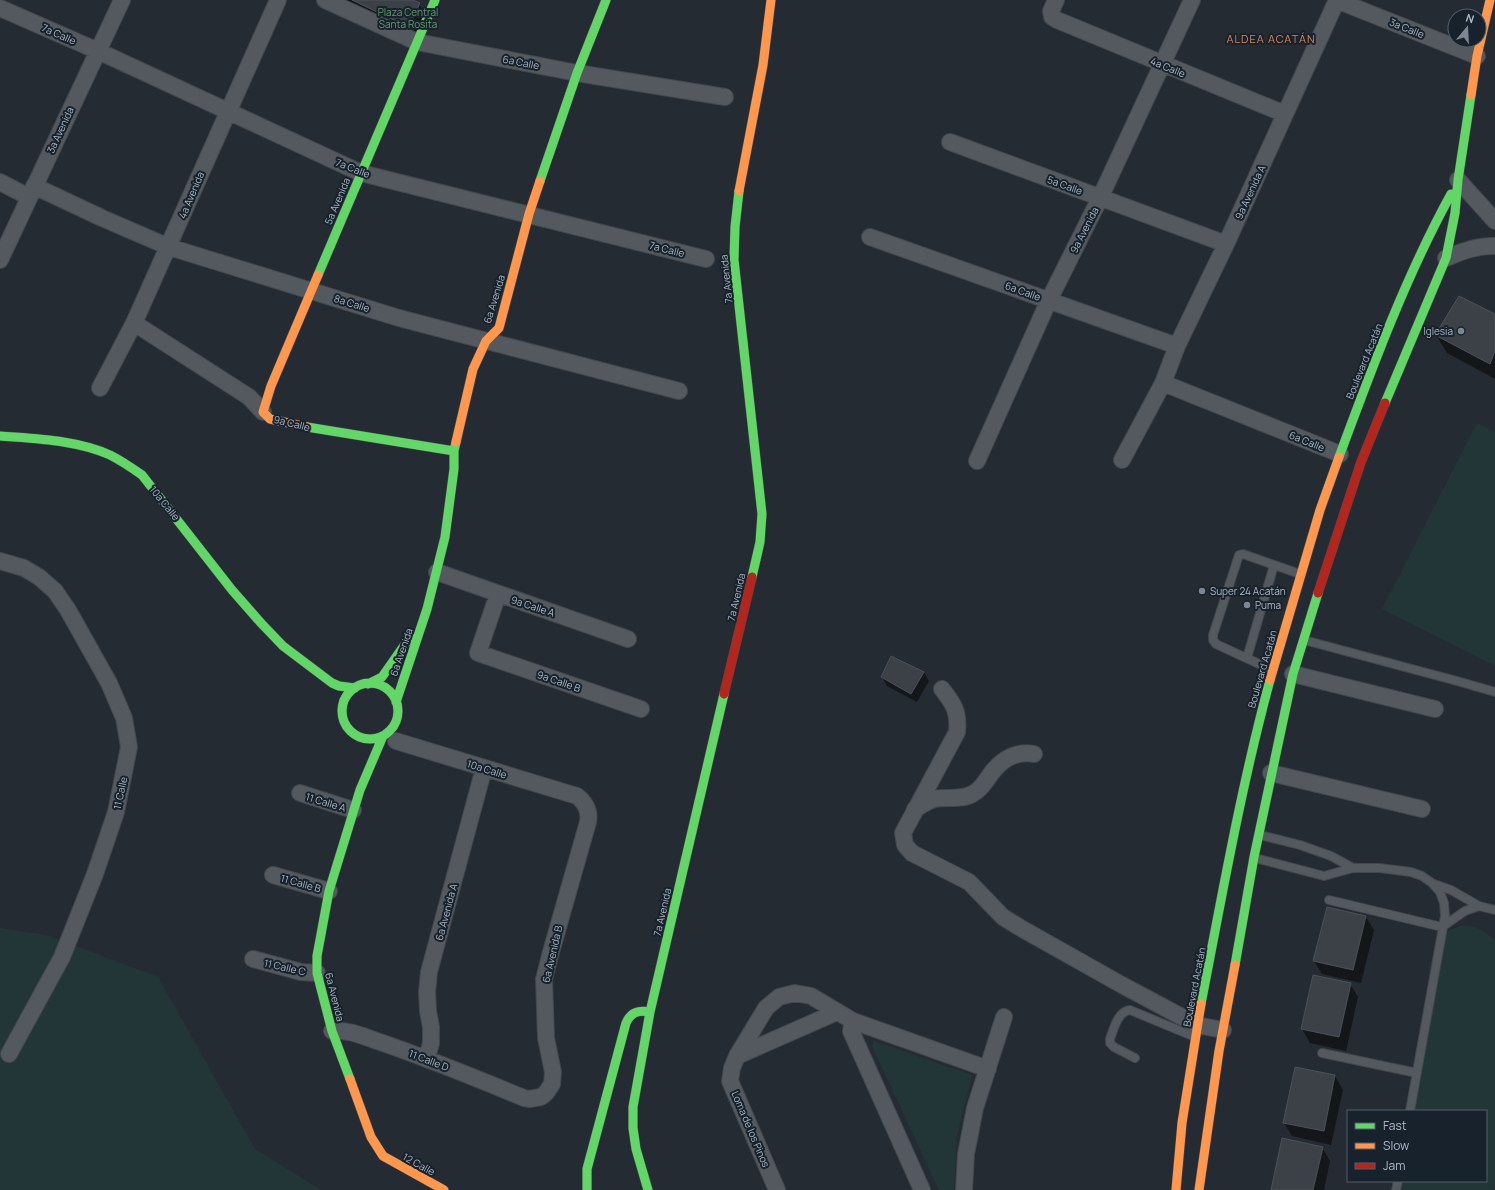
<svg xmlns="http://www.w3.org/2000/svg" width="1495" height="1190" font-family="Manrope,sans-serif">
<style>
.green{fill:#223638}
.shadow{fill:#0007}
.building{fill:#3c4147;stroke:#4c525a}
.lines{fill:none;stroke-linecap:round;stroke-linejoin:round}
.lane-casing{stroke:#42474d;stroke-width:10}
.street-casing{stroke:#42474d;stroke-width:18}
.fast-casing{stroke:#42474d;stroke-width:10}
.slow-casing{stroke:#42474d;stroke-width:10}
.jam-casing{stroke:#42474d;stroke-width:10}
.lane{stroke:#545960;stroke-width:8}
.street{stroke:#545960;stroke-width:16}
.fast{stroke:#63d668;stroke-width:9}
.slow{stroke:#ff974d;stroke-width:9}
.jam{stroke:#b3261e;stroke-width:9}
.poi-dot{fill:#7d8692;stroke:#18222d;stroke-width:1.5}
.labels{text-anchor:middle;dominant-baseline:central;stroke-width:4;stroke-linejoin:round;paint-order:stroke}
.park-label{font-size:10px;fill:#63976c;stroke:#18222d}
.street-label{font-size:10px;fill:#acb7c5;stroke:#18222d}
.poi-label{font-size:10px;fill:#acb7c5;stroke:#18222d;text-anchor:start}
.neighbourhood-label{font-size:11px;letter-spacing:1px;fill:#d88554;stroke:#18222d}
</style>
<rect width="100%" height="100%" fill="#252b32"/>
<path class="green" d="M1477 423 1495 432V666L1382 609Z
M1460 926C1477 925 1482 930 1495 940V1184L1494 1190H1401L1403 1181H1486V1111H1414L1444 939 1448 931Z
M0 928 46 935 158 977 255 1149 321 1190H0Z
M874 1041 972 1075 957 1136 954 1190H939L872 1046Z"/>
<path class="shadow" d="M347 0H411L419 4 427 17 418 38 352 9Z
M1495 315V379L1447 353 1436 335Z
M924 672 929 681 917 702 887 686 882 677Z
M1366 917 1374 930 1361 983 1322 974 1314 961Z
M1350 984 1358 997 1346 1051 1310 1043 1302 1029Z
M1295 1068 1335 1076 1343 1090 1331 1145 1292 1136 1284 1123Z
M1322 1147 1330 1161 1324 1190H1272Z"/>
<path class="building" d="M352 0H413L420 3 410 25 406 26Z
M1459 296 1495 314V351L1490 364 1435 335Z
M891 656 924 672 911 694 881 677Z
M1327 907 1366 916 1353 970 1313 961Z
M1313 975 1351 983 1339 1037 1301 1029Z
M1295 1067 1335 1075 1324 1131 1283 1123Z
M1282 1138 1323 1147 1313 1190H1271Z"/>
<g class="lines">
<g class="lane-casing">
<path id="lane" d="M1304 640 1457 681 1495 692
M1247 658 1274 565
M1272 670 1216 644 1213 640V635L1239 555 1243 554 1300 574
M1260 835 1300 845 1331 856 1353 868
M1255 858 1324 876 1353 868H1379L1411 872 1422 876 1432 883 1440 892 1444 903 1445 916 1410 1111
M1434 884 1451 890 1479 906 1495 910
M1329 900 1442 927
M1442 927 1465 911 1479 906
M1322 1053 1417 1073
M1135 1058 1114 1047 1110 1043V1039C1114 1028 1118 1011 1130 1010L1195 1037
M1396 1190 1398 1181"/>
</g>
<g class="street-casing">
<path id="street" d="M325 0 417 42 577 73 725 97
M1056 0 1051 11 1052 17 1057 20 1285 114
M1336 0 1477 56
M0 8 98 51 361 173 706 259
M950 142 1226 244
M1458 180 1495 221
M0 182 29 197
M34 186 102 218 169 247 399 318 679 391
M870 237 1177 346
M1446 258C1461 252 1478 245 1495 246
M0 260 122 0
M134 323 249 397 263 412
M1163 383 1340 454
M100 388 134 323 278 0
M1122 460 1163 383 1177 346 1226 244 1337 0
M977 461 1049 300 1100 198 1192 0
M0 561 24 568 39 577 55 591 68 610 109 683 124 718 129 747 116 812 95 874 62 957 9 1054
M437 572 628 639
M498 594 478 653 641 709
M1293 674 1435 709
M942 689C954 704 959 712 957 732L903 833 905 845 912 853 969 882 1003 917 1019 927 1122 985 1197 1025 1223 1030
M1271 773 1422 809
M300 793 353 810
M915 809C921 806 928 801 934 799 947 796 962 801 974 793 983 788 987 778 994 770 1004 758 1018 751 1034 754
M273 875 329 891
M253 959 301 972 317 973
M853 1021 851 1031 922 1190
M332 1031C348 1029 365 1037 380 1042 429 1059 476 1078 524 1098L529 1099 541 1097 546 1093 552 1084 553 1072 546 1038 544 979 551 952 588 822C590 811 586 803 577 796L396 741
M737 1056 837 1012
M427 1058 431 1043V1027L428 1011 427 992 429 972 484 768
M777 1190 730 1081 732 1068 737 1056 766 1008 779 997 795 993 811 996 853 1021 988 1069
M964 1190 966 1154 975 1108 1004 1017"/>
</g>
<g class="fast-casing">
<path id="fast" d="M540 181 577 73 606 0
M739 191 735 227 734 260 762 514 760 542 752 577
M318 275 435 0
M1385 403 1446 258 1455 213 1458 180 1471 95
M307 427 454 451
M0 436C37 439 76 440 110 455 122 461 132 468 142 475L232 590 261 623 283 646 332 683 339 686 355 688
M1339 457C1372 368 1405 278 1451 194
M342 711a28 28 0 1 1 56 0a28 28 0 1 1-56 0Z
M368 684 382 677 410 637
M396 702 427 609 445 537 454 469V451L456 442
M1235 965 1254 857 1293 674 1318 593
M1201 1004C1222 896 1241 787 1270 680
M350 1079 332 1031 317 973V956L329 891 360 790 383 736
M587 1190V1169L626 1023C631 1012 638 1010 650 1012
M648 1190 636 1149 633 1128V1107L650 1012 724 694"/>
</g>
<g class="slow-casing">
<path id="slow" d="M1471 95 1477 56 1490 0
M739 191 763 65 771 0
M307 427 270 419 263 412 271 386 318 275
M456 442 473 369 486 341 499 328 529 214 540 181
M1270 680 1320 510 1339 457
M350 1079 371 1137 383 1156 444 1190
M1176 1190 1182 1123 1201 1004
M1199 1190 1219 1051 1235 965"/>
</g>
<g class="jam-casing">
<path id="jam" d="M1318 593 1361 462 1385 403
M724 694 752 577"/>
</g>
<use href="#lane" class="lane"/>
<use href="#street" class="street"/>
<use href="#fast" class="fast"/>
<use href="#slow" class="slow"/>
<use href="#jam" class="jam"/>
</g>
<g class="poi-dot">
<circle cx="1461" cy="331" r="4"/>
<circle cx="1202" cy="591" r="4"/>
<circle cx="1247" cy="605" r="4"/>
</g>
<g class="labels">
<g class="park-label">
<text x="408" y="12">Plaza Central<tspan x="408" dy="12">Santa Rosita</tspan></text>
</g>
<g class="street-label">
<text transform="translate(1407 28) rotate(22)">3a Calle</text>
<text transform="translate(59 34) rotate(24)">7a Calle</text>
<text transform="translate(521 62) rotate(11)">6a Calle</text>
<text transform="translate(1168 67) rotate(22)">4a Calle</text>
<text transform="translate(60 130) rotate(-65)">3a Avenida</text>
<text transform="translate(353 168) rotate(21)">7a Calle</text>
<text transform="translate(1065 185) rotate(20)">5a Calle</text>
<text transform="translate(1250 192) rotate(-65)">9a Avenida A</text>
<text transform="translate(191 195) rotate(-67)">4a Avenida</text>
<text transform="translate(337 201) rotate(-67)">5a Avenida</text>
<text transform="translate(1084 230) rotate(-63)">9a Avenida</text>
<text transform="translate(667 249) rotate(14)">7a Calle</text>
<text transform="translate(726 279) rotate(-96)">7a Avenida</text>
<text transform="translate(1023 291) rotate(20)">6a Calle</text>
<text transform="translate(494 299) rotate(-73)">6a Avenida</text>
<text transform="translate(352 303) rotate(17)">8a Calle</text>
<text transform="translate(1364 361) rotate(-68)">Boulevard Acatán</text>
<text transform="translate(292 423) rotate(14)">9a Calle</text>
<text transform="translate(1307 441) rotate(22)">6a Calle</text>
<text transform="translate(165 503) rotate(51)">10a Calle</text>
<text transform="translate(736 597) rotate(-77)">7a Avenida</text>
<text transform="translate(533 606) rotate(18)">9a Calle A</text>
<text transform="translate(401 652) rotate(-71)">6a Avenida</text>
<text transform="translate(1262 669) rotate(-74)">Boulevard Acatán</text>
<text transform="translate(559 681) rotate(19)">9a Calle B</text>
<text transform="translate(487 769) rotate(17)">10a Calle</text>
<text transform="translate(120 793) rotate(-78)">11 Calle</text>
<text transform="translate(326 802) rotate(17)">11 Calle A</text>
<text transform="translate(301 883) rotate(16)">11 Calle B</text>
<text transform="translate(446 912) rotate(-75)">6a Avenida A</text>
<text transform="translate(662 912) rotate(-77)">7a Avenida</text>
<text transform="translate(552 954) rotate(-77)">6a Avenida B</text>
<text transform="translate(285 967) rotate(13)">11 Calle C</text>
<text transform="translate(1194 987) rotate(-79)">Boulevard Acatán</text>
<text transform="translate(335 997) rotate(76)">6a Avenida</text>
<text transform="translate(429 1060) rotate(21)">11 Calle D</text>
<text transform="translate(751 1129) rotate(67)">Loma de los Pinos</text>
<text transform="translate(419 1164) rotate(29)">12 Calle</text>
</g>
<g class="poi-label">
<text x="1453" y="331" text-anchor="end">Iglesia</text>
<text x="1210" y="591">Super 24 Acatán</text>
<text x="1255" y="605">Puma</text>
</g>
<g class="neighbourhood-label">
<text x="1271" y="38">ALDEA ACATÁN</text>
</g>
</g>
<rect x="1347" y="1110" width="140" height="72" fill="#18222d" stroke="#535e6a"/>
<rect x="1355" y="1123" width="20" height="6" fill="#63d668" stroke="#535e6a"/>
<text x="1383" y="1130" font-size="12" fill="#acb7c5">Fast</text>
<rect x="1355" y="1143" width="20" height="6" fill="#ff974d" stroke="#535e6a"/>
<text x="1383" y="1150" font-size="12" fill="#acb7c5">Slow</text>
<rect x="1355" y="1163" width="20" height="6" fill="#b3261e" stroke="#535e6a"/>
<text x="1383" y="1170" font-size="12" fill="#acb7c5">Jam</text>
<g transform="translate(1467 28) rotate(18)"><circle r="19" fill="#18222d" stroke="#535e6a"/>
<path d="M0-3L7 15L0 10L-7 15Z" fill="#7d8692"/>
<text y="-6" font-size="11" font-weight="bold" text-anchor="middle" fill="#acb7c5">N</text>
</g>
</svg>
